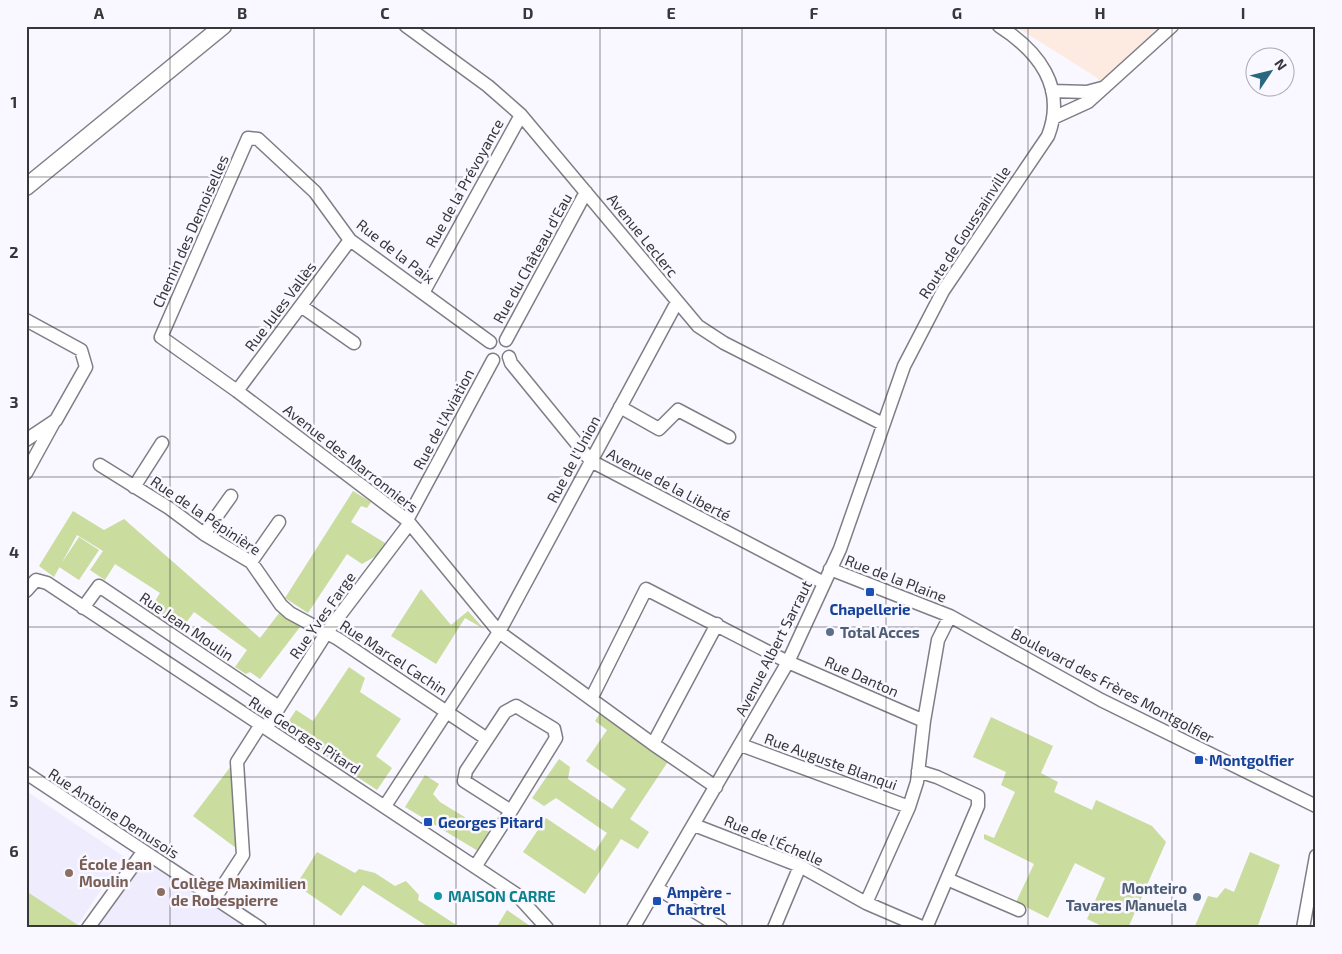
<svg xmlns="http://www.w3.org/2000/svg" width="1342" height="954" font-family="'Exo 2',sans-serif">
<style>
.industrial{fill:#fdeae1}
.education{fill:#efecfe}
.green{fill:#cadc9e}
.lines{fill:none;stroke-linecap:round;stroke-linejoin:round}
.minor-casing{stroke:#7f7e84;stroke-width:15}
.major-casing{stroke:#7f7e84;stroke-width:19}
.minor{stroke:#fff;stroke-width:12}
.major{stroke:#fff;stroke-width:16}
.grid{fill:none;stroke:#373639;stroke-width:1;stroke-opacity:0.55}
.transit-dot{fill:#1a4fb4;stroke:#f9f7ff;stroke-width:2}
.service-dot{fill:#5c6f8a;stroke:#f9f7ff;stroke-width:2}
.education-dot{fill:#8d6e63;stroke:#f9f7ff;stroke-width:2}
.culture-dot{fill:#0f9aa8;stroke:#f9f7ff;stroke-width:2}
.labels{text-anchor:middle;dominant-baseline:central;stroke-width:5;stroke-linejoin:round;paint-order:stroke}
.street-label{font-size:15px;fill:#373639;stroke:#f9f7ff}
.transit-label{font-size:15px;font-weight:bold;fill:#164399;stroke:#f9f7ff;text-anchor:start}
.service-label{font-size:15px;font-weight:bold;fill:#4e5e75;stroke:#f9f7ff;text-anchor:start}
.education-label{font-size:15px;font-weight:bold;fill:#785e54;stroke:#f9f7ff;text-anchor:start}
.culture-label{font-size:15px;font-weight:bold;fill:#0d838f;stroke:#f9f7ff;text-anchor:start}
.neatline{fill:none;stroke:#373639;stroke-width:2}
.grid-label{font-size:16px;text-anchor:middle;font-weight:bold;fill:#373639}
</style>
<rect width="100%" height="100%" fill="#f9f7ff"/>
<path class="industrial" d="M1015 26H1172L1105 87 1096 77Z"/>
<path class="education" d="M26 791 123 856 78 925 26 891Z
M146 857 255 928H98Z"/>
<path class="green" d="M353 491 371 502 367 508 361 506 351 522 385 543V547L381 553 362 564 347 554 308 613 285 598Z
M73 511 104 530 124 519 260 638 280 612 300 627 260 679 250 672 246 674 235 667 247 650 194 612 180 631 170 624 168 616 155 619 147 614 160 593 115 564 105 580 90 570 103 551 77 535 54 577 39 566Z
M79 537 99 550 79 580 59 567Z
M421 589 451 625 468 611 484 629 465 618 436 664 391 636Z
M349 667 365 678 360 692 401 719 376 756 392 768 377 790 284 728 296 710 313 721Z
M600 713 669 760 630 819 649 832 638 849 621 839 585 894 523 852 546 818 595 851 607 833 556 798 544 806 532 798 559 759 570 767 568 779 612 809 626 789 586 761 607 730 595 721Z
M991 717 1053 746 1041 773 1058 782 1054 792 1092 810 1096 800 1152 826 1166 842 1128 928H1106L1087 919 1105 878 1075 863 1048 918 1016 902 1034 864 984 839V834L994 838 1015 792 1001 785 1006 772 973 757Z
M231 766 237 843 236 848 193 816Z
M425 775 439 784 433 794 440 802 489 832 478 851 405 807Z
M317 852 355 873 359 869 375 873 395 886 406 881 419 895 418 900 461 928H430L363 885 341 916 296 885Z
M1250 852 1280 865 1257 928H1194L1208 896 1217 898 1225 888 1234 892Z
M26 891 78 925 76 928H26Z
M507 910 533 928H496Z"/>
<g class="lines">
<g class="minor-casing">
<path id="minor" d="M406 26 488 86 521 115 698 326 724 343 883 424
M1052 91 1087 92 1102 88
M1053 118 1088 102 1172 26
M423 293 521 115
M301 306 354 343
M26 320 81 350 86 367 56 420 26 440
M506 340 586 192
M490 342 350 240 315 192 258 139 248 138 161 337 237 391 407 520 499 632 653 744 716 787
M509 357 511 363 591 461 824 583
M237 391 350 240
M620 407 659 429 678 410 729 437
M100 465 169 508 204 534 251 562 281 605 290 613 338 639 487 739
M26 473 54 422
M134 487 162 443
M407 520 493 360
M204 534 231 496
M251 562 279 522
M830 569 950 616 1101 700 1316 806
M26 591 36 580 47 583 516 894 547 928
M83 608 99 586 279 707
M591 699 646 589 788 662 924 721
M516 706 554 729 556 738 511 811 464 781 466 771 505 712Z
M266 728 327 632 409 524
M653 744 717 624
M741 745 909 807
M918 771 937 777 978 796V806L926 928
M26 773 260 928
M385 806 499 632 677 302
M694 825 800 866 866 903 924 928
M475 867 511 811
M947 879 1019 910
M657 888 721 928
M215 898 243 855 237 762 260 726
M866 903 909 807 917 782 924 721 938 640 950 616
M88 928 143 852
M633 928 788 662 840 549 904 366 943 291 1048 136C1067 87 1038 51 999 26
M774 928 800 866
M1303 928 1316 856"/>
</g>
<g class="major-casing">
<path id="major" d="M26 187 223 26"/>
</g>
<use href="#minor" class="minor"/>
<use href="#major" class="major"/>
</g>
<path class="grid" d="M170 26V928M314 26V928M456 26V928M600 26V928M742 26V928M886 26V928M1028 26V928M1172 26V928M26 177H1316M26 327H1316M26 477H1316M26 627H1316M26 777H1316"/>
<g class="transit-dot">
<rect x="865" y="587" width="10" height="10" rx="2.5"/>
<rect x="1194" y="755" width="10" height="10" rx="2.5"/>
<rect x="423" y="817" width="10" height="10" rx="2.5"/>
<rect x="652" y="896" width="10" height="10" rx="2.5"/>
</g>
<g class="service-dot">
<circle cx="830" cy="632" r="5"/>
<circle cx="1197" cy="897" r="5"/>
</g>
<g class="education-dot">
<circle cx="69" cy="873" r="5"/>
<circle cx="161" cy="892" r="5"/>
</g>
<circle class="culture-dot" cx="438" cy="896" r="5"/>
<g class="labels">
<g class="street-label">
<text transform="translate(464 183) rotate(-61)">Rue de la Prévoyance</text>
<text transform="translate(190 231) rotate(-66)">Chemin des Demoiselles</text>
<text transform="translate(964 232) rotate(-57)">Route de Goussainville</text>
<text transform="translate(643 235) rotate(51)">Avenue Leclerc</text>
<text transform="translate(396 251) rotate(38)">Rue de la Paix</text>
<text transform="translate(532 258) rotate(-61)">Rue du Château d'Eau</text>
<text transform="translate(280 306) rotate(-53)">Rue Jules Vallès</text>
<text transform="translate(443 419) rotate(-62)">Rue de l'Aviation</text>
<text transform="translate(351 458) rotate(38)">Avenue des Marronniers</text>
<text transform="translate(573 459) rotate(-62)">Rue de l'Union</text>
<text transform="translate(669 484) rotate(28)">Avenue de la Liberté</text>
<text transform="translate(206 515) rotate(34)">Rue de la Pépinière</text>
<text transform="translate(896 578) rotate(21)">Rue de la Plaine</text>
<text transform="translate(322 615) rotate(-55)">Rue Yves Farge</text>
<text transform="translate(187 626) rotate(34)">Rue Jean Moulin</text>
<text transform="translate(773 648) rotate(-63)">Avenue Albert Sarraut</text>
<text transform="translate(394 657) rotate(33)">Rue Marcel Cachin</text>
<text transform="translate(862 676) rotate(24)">Rue Danton</text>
<text transform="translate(1113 685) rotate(28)">Boulevard des Frères Montgolfier</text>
<text transform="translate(305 735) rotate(33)">Rue Georges Pitard</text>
<text transform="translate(831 761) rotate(20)">Rue Auguste Blanqui</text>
<text transform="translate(114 813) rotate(33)">Rue Antoine Demusois</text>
<text transform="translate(774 840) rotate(23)">Rue de l'Échelle</text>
</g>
<g class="transit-label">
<text x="870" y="609" text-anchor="middle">Chapellerie</text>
<text x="1209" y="760">Montgolfier</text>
<text x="438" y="822">Georges Pitard</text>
<text x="667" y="892">Ampère -<tspan x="667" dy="17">Chartrel</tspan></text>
</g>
<g class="service-label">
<text x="840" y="632">Total Acces</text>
<text x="1187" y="888" text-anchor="end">Monteiro<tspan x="1187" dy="17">Tavares Manuela</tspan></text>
</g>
<g class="education-label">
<text x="79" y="864">École Jean<tspan x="79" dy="17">Moulin</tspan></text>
<text x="171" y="883">Collège Maximilien<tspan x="171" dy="17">de Robespierre</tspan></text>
</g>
<g class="culture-label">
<text x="448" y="896">MAISON CARRE</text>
</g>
</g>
<rect width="1342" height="954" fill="none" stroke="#f9f7ff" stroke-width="55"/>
<g transform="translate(1270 72) rotate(55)"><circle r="24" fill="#f9f7ff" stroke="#abaab0"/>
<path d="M0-4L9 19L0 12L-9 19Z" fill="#28677d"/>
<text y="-8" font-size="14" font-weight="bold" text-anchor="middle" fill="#373639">N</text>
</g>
<rect x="28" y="28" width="1286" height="898" class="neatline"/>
<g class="grid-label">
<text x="99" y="19">A</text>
<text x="242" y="19">B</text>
<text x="385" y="19">C</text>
<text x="528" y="19">D</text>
<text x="671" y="19">E</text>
<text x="814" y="19">F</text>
<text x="957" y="19">G</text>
<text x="1100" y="19">H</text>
<text x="1243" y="19">I</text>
<text x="14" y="108">1</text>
<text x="14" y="258">2</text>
<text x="14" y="408">3</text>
<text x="14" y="558">4</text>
<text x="14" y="707">5</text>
<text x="14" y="857">6</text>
</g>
</svg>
